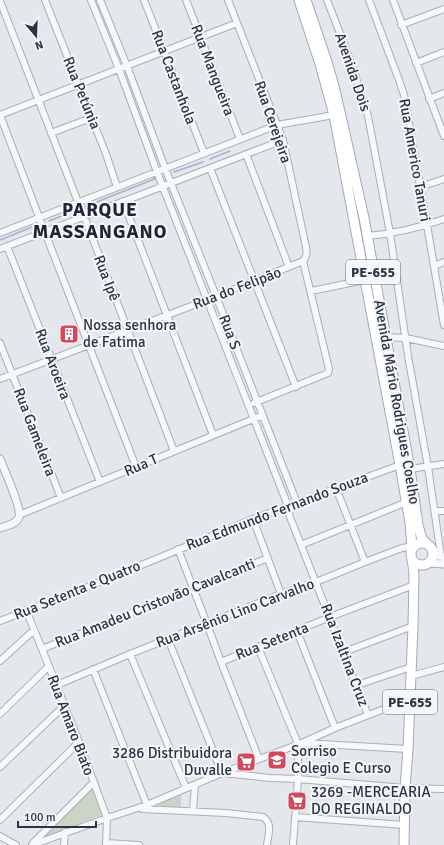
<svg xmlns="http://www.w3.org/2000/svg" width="444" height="845" font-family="Signika,sans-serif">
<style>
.green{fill:#c9d6c5}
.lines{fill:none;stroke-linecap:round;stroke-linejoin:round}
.stream{stroke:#9fb4cc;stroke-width:1.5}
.minor-casing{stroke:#a9aeb7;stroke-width:8}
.tertiary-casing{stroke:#a9aeb7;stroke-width:9}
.primary-casing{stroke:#a3abb8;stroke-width:11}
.minor{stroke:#f7f8fa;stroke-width:6}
.tertiary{stroke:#f7f8fa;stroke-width:7}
.primary{stroke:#fff;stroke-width:9}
.labels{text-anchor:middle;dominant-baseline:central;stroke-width:4;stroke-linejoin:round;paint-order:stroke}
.shield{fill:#f4f6f9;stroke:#676e7b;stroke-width:1}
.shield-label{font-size:14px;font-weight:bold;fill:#2b3445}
.street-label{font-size:15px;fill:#2b3445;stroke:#f4f6f9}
.poi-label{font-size:15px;fill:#2b3445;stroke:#f4f6f9;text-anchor:start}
.district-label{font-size:19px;font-weight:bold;letter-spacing:1px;fill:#1d2536;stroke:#f4f6f9}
</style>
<rect width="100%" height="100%" fill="#e4e7ec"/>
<path class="green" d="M90 789H92L102 813 101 815 43 838H42Z
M181 792V809L147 807Z"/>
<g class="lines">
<path class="stream" d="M210 159 230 151
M174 172 203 162
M49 221 157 178
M0 240 37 225"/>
<g class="minor-casing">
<path id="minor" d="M45 0 106 154 117 187
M91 0 119 69 157 172 288 506
M100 0 127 66 165 168 216 296 297 503
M144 0 204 153
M186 0 240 139
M327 0 343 41 355 74 359 90 364 102 368 116 390 233 408 356 428 467 441 556
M369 0 399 80 404 95 427 225 444 325
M393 0 444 136
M0 1 78 202
M401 25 444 9
M416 63 444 52
M429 99 444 93
M0 115 39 217 136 467
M0 115 237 23
M51 133 91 118
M246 154 289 267
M210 168 296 387
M420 187 444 179
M123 201 213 435
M84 216 174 451
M0 233 277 125 334 115
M367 236C391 234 421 227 444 219
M7 246 100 482
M0 249 283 140
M434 266 444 262
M311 291 365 280
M385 337 406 338 444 346
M0 343 61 498
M0 379 207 300 303 261C307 257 307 252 306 247L283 140 228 0
M254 403 328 373 329 369 303 261
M410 469 444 464
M336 488 365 562
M286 507 368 715
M435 511H444
M19 515 263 415
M253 519 281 594
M301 545 407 502
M178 549 207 624 221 662 259 759
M26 610 42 649 79 742 107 818 106 845
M0 621 88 587 253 519 400 465
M297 631 335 728
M168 639 222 773
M258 647 298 744V779L293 845
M42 649 268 558
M344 652 413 626
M130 654 186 788
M0 661 34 630
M221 662 330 617 414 585
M93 669 147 805
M411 676 444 667
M57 685 130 654 281 594 316 582 365 562 402 548 414 546
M357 685 411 667
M0 714 49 666
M303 743 408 749
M0 767 64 706
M224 773 270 778 298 779 405 788 444 789
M142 809 226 813 263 817C273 823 268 835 267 845
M193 811 195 785
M295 817 404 825
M0 820 79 742
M0 836 16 845
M33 843 94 782
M106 843 139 845
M32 845 107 818 147 805 222 773 302 743 335 728 410 699
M64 845 65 832"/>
</g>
<g class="tertiary-casing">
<path id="tertiary" d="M0 459C4 469 22 509 19 517 17 524 6 526 0 528
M433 555 444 557
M428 563 444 564"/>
</g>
<g class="primary-casing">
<path id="primary" d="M299 0 320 64 334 115 400 465 410 523 412 548
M306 0 327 62 334 86 346 138 364 218 410 469 418 525 421 536 423 540 428 545
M411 554a11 11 0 1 1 22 0a11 11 0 1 1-22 0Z
M404 845 405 788 408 749 413 626 414 576 413 565 412 560"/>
</g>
<use href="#minor" class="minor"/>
<use href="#tertiary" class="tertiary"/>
<use href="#primary" class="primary"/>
</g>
<defs>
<g id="building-square" transform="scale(1)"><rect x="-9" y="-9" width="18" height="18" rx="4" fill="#d1495b" stroke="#f4f6f9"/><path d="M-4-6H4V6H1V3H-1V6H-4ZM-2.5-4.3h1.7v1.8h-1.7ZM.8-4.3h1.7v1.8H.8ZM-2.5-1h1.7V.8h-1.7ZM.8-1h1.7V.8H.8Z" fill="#fff"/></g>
<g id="school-square" transform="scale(1)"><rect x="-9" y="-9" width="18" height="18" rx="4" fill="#d1495b" stroke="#f4f6f9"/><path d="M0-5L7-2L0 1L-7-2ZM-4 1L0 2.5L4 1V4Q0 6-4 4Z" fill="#fff"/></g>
<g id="supermarket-square" transform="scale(1)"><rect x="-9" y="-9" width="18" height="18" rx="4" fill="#d1495b" stroke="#f4f6f9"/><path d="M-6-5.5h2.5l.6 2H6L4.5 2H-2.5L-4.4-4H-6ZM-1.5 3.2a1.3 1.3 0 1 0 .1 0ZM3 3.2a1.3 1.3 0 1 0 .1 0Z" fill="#fff"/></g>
</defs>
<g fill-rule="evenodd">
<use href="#building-square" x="69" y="334"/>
<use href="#school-square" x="277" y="760"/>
<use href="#supermarket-square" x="246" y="762"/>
<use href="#supermarket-square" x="297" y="801"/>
</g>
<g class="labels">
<g class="shield">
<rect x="346" y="260" width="54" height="24" rx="3"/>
<rect x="383" y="690" width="54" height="24" rx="3"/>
</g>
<g class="shield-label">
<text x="373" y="272">PE-655</text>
<text x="410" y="702">PE-655</text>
</g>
<g class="street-label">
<text transform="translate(213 70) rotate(69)">Rua Mangueira</text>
<text transform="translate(353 72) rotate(71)">Avenida Dois</text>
<text transform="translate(174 77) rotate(69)">Rua Castanhola</text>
<text transform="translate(82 93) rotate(68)">Rua Petúnia</text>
<text transform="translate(273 122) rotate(71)">Rua Cerejeira</text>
<text transform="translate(415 160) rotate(80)">Rua Americo Tanuri</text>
<text transform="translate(107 278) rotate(69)">Rua Ipê</text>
<text transform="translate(237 288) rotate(-21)">Rua do Felipão</text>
<text transform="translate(230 332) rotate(69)">Rua S</text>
<text transform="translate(53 364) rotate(69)">Rua Aroeira</text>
<text transform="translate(397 402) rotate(80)">Avenida Mário Rodrigues Coelho</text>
<text transform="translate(35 432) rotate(69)">Rua Gameleira</text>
<text transform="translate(141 465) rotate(-23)">Rua T</text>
<text transform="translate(277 511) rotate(-21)">Rua Edmundo Fernando Souza</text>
<text transform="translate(77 590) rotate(-22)">Rua Setenta e Quatro</text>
<text transform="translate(155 603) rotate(-22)">Rua Amadeu Cristovão Cavalcanti</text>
<text transform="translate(235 613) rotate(-21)">Rua Arsênio Lino Carvalho</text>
<text transform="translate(272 641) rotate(-22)">Rua Setenta</text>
<text transform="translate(345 655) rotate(69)">Rua Izaltina Cruz</text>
<text transform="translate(71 725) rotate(69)">Rua Amaro Biato</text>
</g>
<g class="poi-label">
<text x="83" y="325">Nossa senhora<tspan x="83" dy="17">de Fatima</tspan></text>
<text x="291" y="751">Sorriso<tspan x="291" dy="17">Colegio E Curso</tspan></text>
<text x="232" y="753" text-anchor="end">3286 Distribuidora<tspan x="232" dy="17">Duvalle</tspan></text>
<text x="311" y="792">3269 -MERCEARIA<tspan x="311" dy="17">DO REGINALDO</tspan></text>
</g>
<g class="district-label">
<text x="100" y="210">PARQUE<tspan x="100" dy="22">MASSANGANO</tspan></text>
</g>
</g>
<g transform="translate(36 36) rotate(161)" stroke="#f4f6f9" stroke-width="3" paint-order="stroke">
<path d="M0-3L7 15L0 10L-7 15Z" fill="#2b3445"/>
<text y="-6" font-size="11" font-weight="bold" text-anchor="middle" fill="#2b3445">N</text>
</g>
<path d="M18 821v6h78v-6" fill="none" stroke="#2b3445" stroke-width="2"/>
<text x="24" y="821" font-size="12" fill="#2b3445" stroke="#f4f6f9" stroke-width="3" paint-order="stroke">100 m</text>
</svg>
